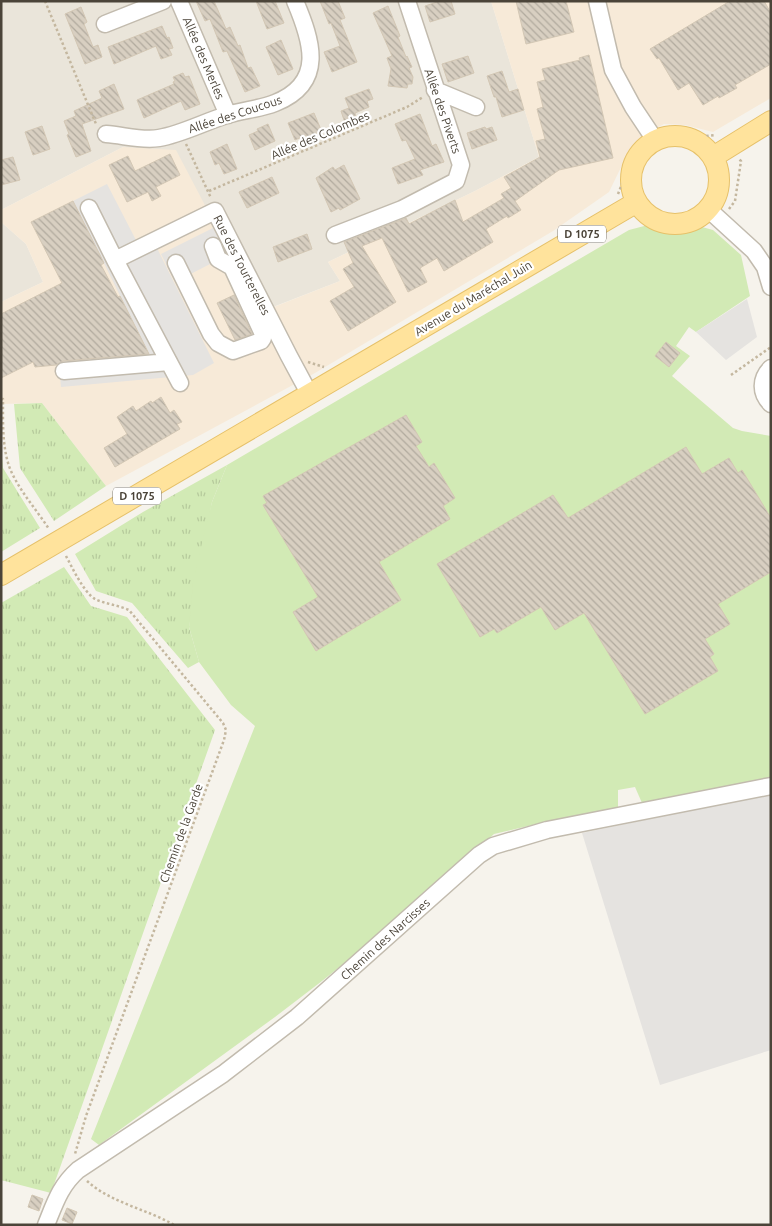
<svg xmlns="http://www.w3.org/2000/svg" width="772" height="1226" font-family="Ubuntu,sans-serif">
<style>
.residential{fill:#eae5da}
.commercial{fill:#f7ead8}
.grass{fill:url(#grass-tufts)}
.pitch{fill:#d2eab5}
.parking{fill:#e5e3e0}
.building{fill:url(#building-back-hatch);stroke:#d3c7b4}
.lines{fill:none;stroke-linecap:round;stroke-linejoin:round}
.minor-casing{stroke:#c2bbae;stroke-width:19}
.major-casing{stroke:#e6c16a;stroke-width:22}
.path{stroke:#c4b79f;stroke-width:2.5;stroke-dasharray:2.5 2.5;stroke-linecap:butt}
.minor{stroke:#fff;stroke-width:16}
.major{stroke:#ffe39c;stroke-width:20}
.labels{text-anchor:middle;dominant-baseline:central;stroke-width:4.5;stroke-linejoin:round;paint-order:stroke}
.shield{fill:#fff;stroke:#817c74;stroke-width:1}
.shield-label{font-size:11px;font-weight:bold;fill:#4b4439}
.street-label{font-size:12px;fill:#4b4439;stroke:#fff}
</style>
<defs>
<pattern id="grass-tufts" width="24" height="20" patternUnits="userSpaceOnUse" patternTransform="scale(1.25)"><rect width="24" height="20" fill="#d2eab5"/><path d="M3 7l-1-3M5 7V3M7 7l1-3M15 17l-1-3M17 17v-4M19 17l1-3" fill="none" stroke="#b6ca9c"/></pattern>
<pattern id="building-back-hatch" width="6" height="6" patternUnits="userSpaceOnUse" patternTransform="scale(1.25)"><rect width="6" height="6" fill="#d8cfc1"/><path d="M-1 5l2 2M0 0l6 6M5-1l2 2" fill="none" stroke="#b1aa9e"/></pattern>
</defs>
<rect width="100%" height="100%" fill="#f6f3ec"/>
<path class="residential" d="M1 1H491L539 157 475 191 328 262 340 281 260 312 123 147 1 210Z
M1 222 26 244 43 282 1 302Z"/>
<path class="commercial" d="M491 1H771V98L713 132 685 125 664 124 642 136 626 157 609 192 553 231 315 373 106 486 42 403 1 404V302L43 282 26 244 1 222V210L123 147 176 150 261 312 340 281 328 262 475 191 539 157Z"/>
<path class="grass" d="M42 403 106 486 54 521 20 468 14 404Z
M1 449 3 468 40 528 1 552Z
M227 465 212 502 189 627 199 662 188 668 132 603 96 591 75 554 143 512Z
M64 567 91 606 127 617 215 730 51 1193 1 1180V603Z"/>
<path class="pitch" d="M648 225 686 228 702 227 713 230 741 255 750 296 696 332 689 327 676 346 690 356 672 376 733 428 742 431 771 436V778L642 803 635 787 618 790V808L549 821 494 834 397 921 322 981 275 1017 99 1145 91 1139 255 726 231 705 199 662 189 627 193 583 202 543 212 502 227 465 629 230Z"/>
<path class="parking" d="M107 184 138 244 152 238 214 363 193 375 61 387 59 365 150 356 73 201Z
M213 228 223 247 212 253 216 261 175 282 161 254Z
M747 299 757 337 726 360 696 332Z
M771 794V1050L660 1085 582 833Z"/>
<path class="building" d="M196 1H214L226 29 230 27 238 46 240 45 248 68 251 67 260 86 245 92 227 51 223 52 210 19 205 21Z
M256 1H275L284 23 267 29Z
M320 1H338L345 18 340 20 357 62 332 72 324 52 340 46 331 23 329 24Z
M451 1 455 14 430 22 425 6 440 1Z
M516 1H566L574 32 526 44Z
M730 1H764L771 13V64L735 85 737 88 719 98 718 96 703 105 689 83 678 90 659 58 657 59 650 49Z
M388 6 400 36 398 37 406 57 407 56 412 67 409 68 413 77 412 84H408L407 88 388 86 391 69 387 58 392 56 373 13Z
M81 7 87 22 84 24 93 47 98 45 102 57 85 64 65 14Z
M162 26 167 38 169 37 173 48 169 49 172 55 161 59 156 46 114 64 108 47Z
M281 40 293 69 278 75 266 47Z
M589 55 613 158 559 170 515 201 521 210 508 218 507 216 486 229 493 242 444 271 437 258 420 268 427 282 408 292 382 238 362 246 396 302 348 331 330 301 354 287 343 269 353 263 344 242 406 218 409 224 455 200 463 222 504 198 501 194 511 188 504 177 540 157 536 141 545 139 537 109 543 107 537 82 545 80 542 69 580 60 579 58Z
M468 56 474 73 448 82 442 64Z
M502 71 509 92 518 89 524 110 502 117 496 97H494L487 76Z
M183 73 185 77 189 76 200 104 185 110 181 101 144 118 137 100 174 84 173 82 175 81 173 77Z
M114 84 124 109 82 124 91 151 76 157 67 135 69 134 64 121 76 116 74 111 102 98 99 91Z
M369 89 373 99 367 101 369 107 355 113 356 118 345 123 341 111 349 108 345 98Z
M314 113 322 132 307 137 306 135 295 140 288 123Z
M420 114 432 146 436 144 444 162 420 170 423 175 398 184 392 168 415 159 406 140 402 141 395 124Z
M268 124 275 141 255 150 249 135 258 131 257 129Z
M42 126 50 149 33 155 25 132Z
M485 127 486 129 492 127 497 140 472 149 467 133Z
M227 144 237 169 224 174 219 163 215 165 210 152Z
M170 154 180 175 156 187 161 196 152 201 148 192 127 202 109 165 128 156 135 171Z
M13 157 20 180 1 185V160Z
M344 165 360 199 340 210 339 208 331 212 316 178 333 167 335 170Z
M272 177 279 193 247 208 239 192Z
M73 201 104 263 101 265 118 297 120 296 149 354 63 361 56 365 35 367 33 362 1 378V314L62 283 31 222Z
M307 234 312 249 278 262 273 247Z
M234 295 252 334 235 340 217 303Z
M666 342 680 353 669 367 655 356Z
M161 397 170 413 174 410 182 422 177 424 180 429 115 467 104 448 127 434 117 417 133 406 136 411 151 401 152 403Z
M406 415 422 442 416 446 429 467 434 463 455 498 443 506 450 519 379 562 401 600 316 651 293 612 318 597 263 505 267 503 263 496Z
M686 447 702 474 729 458 738 473 742 470 771 518V572L718 604 730 624 705 639 714 654 710 657 718 671 645 714 584 613 555 630 541 607 497 633 494 629 480 637 437 564 553 495 568 518Z
M32 1195 43 1199 39 1211 28 1207Z
M67 1208 77 1212 72 1224 62 1220Z"/>
<g class="lines">
<g class="minor-casing">
<path id="minor" d="M179 1 228 115
M597 1 613 70 633 107 655 140
M105 24 163 1
M435 90 476 107
M106 134C123 135 141 141 159 138 182 134 204 122 227 115 243 110 260 109 275 103 326 83 312 41 295 1
M89 208 115 260
M708 209 754 251 765 267 771 287
M335 235 402 209 456 181 461 165 407 1
M176 263 211 334 218 343 233 351 261 341 263 338 262 332 232 267 218 259 213 246
M771 368C760 379 760 393 771 404
M64 371 169 362
M180 383 115 260 215 211 289 356 310 395
M46 1225C55 1203 60 1186 78 1170L223 1074 297 1017 479 855 493 846 547 830 771 786"/>
</g>
<g class="major-casing">
<path id="major" d="M631 180a44 44 0 1 1 88 0a44 44 0 1 1-88 0Z
M713 157 771 121
M1 575 637 202"/>
</g>
<path class="path" d="M45 1 96 124
M667 132 672 131 697 137 716 135
M186 144 211 198
M209 191 407 107 423 97
M618 194 635 151 642 143
M729 209 735 201 741 161 739 159
M308 362 324 367
M731 375 771 347
M1 399H3C3 421 2 445 9 466 17 488 36 509 49 529
M66 556C72 567 84 593 95 599 105 604 118 605 129 610L223 723 226 730 224 740 86 1116 75 1154
M87 1181C111 1203 147 1209 174 1225"/>
<use href="#minor" class="minor"/>
<use href="#major" class="major"/>
</g>
<g class="labels">
<g class="shield">
<rect x="558" y="225.5" width="48" height="17" rx="4"/>
<rect x="113" y="487.5" width="48" height="17" rx="4"/>
</g>
<g class="shield-label">
<text x="582" y="234">D 1075</text>
<text x="137" y="496">D 1075</text>
</g>
<g class="street-label">
<text transform="translate(204 58) rotate(67)">Allée des Merles</text>
<text transform="translate(443 111) rotate(71)">Allée des Piverts</text>
<text transform="translate(235 114) rotate(-18)">Allée des Coucous</text>
<text transform="translate(320 135) rotate(-23)">Allée des Colombes</text>
<text transform="translate(242 265) rotate(63)">Rue des Tourterelles</text>
<text transform="translate(473 298) rotate(-31)">Avenue du Maréchal Juin</text>
<text transform="translate(181 833) rotate(-70)">Chemin de la Garde</text>
<text transform="translate(385 939) rotate(-42)">Chemin des Narcisses</text>
</g>
</g>
<rect width="772" height="1226" fill="none" stroke="#4b4439" stroke-width="5"/>
</svg>
